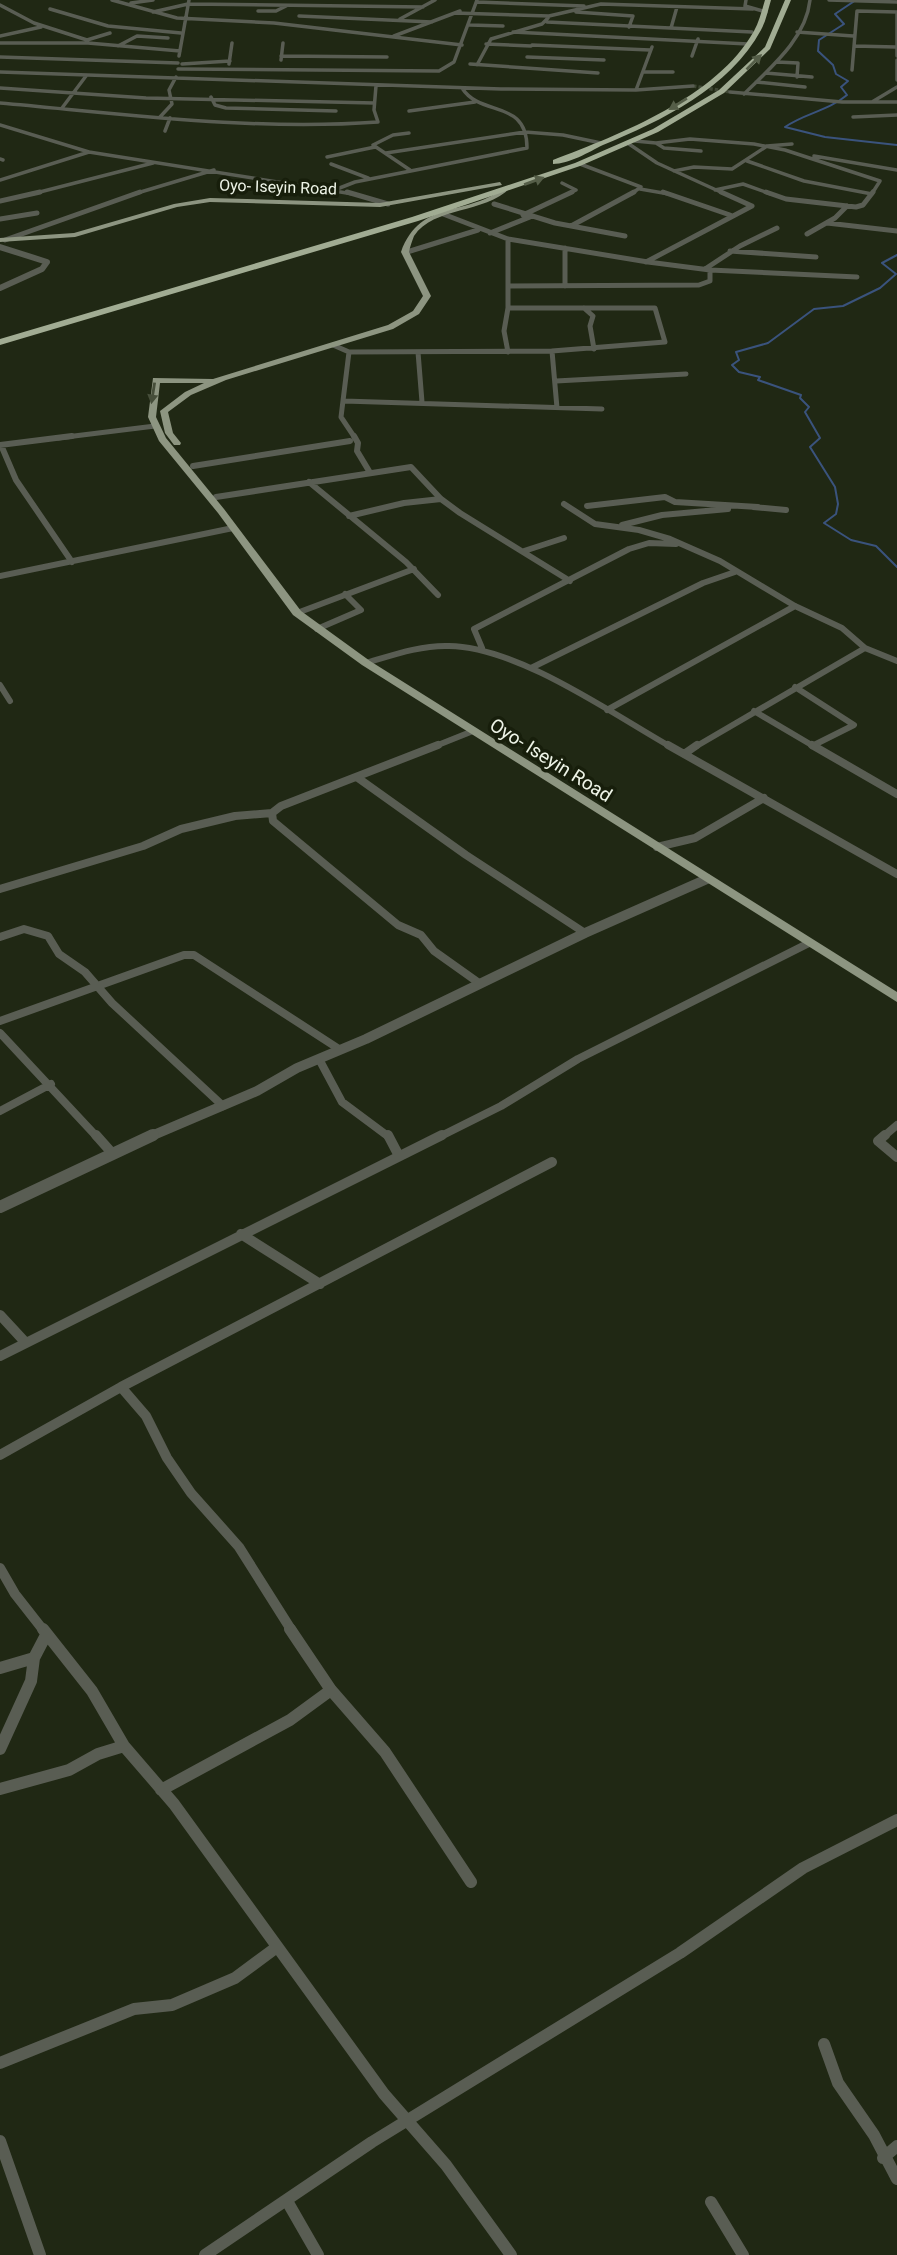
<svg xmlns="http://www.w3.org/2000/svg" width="897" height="2255" font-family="Roboto,sans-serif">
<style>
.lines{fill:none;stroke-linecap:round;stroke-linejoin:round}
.stream{stroke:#3a537d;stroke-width:2}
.minor-tunnel{stroke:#3f4734;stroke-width:3.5;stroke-dasharray:3.5 2;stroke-linecap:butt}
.minor-far5{stroke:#595d53;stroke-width:3.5}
.minor-far4{stroke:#595d53;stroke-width:5}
.minor-far3{stroke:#595d53;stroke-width:6}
.minor-far2{stroke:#595d53;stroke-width:8}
.minor-far1{stroke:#595d53;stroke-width:10}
.minor{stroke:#595d53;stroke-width:12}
.tertiary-far2{stroke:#595d53;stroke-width:6}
.tertiary-far1{stroke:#595d53;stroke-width:10}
.tertiary{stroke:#595d53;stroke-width:12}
.primary{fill:#8d9581;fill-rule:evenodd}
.motorway{fill:#a1ac93;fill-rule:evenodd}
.oneway{fill:#555e48}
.oneway2{fill:#464e3a}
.labels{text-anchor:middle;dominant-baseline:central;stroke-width:7;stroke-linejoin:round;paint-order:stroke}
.far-street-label{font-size:16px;fill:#eef4e7;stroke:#171e0b}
.street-label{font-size:19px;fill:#eef4e7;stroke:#171e0b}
</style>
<rect width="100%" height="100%" fill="#202814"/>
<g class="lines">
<path class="stream" d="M856 0 835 14 844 24 819 40 818 51 833 65 836 74 848 81 841 87 847 95C828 111 805 113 785 127L825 137 897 145
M897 255 882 263 896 274 880 288 843 306 814 309 768 343 736 352 739 360 732 365 739 372 760 377 758 380 801 395 800 398 809 407 805 412 820 438 810 447 835 487 838 504 836 514 824 523 851 540 876 546 897 567"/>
<path class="minor-tunnel" d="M693 86 730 92"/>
<path class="minor-far5" d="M112 0 177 18 274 23 462 45
M746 0 745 6 766 12
M829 0 897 2
M477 2 584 6
M131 3 153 0
M0 5 34 23 87 40 88 43
M50 9 108 26 181 33
M258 11H276L286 6
M153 12 188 4 423 7
M576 12 633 16 629 27
M897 12V56
M455 13 549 16 601 4 753 9
M299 16 432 22
M400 19 435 0
M547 22 752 32
M470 25 503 26
M671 28 677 7
M513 32 748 44
M797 32 853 36
M0 36 41 27
M394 36 460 11
M87 40 110 33
M0 43H88L180 51
M486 44 531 46
M532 45 650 50
M118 46 137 36 168 38
M854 46 896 47
M179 56 189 0
M281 56 387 57
M692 56 698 39
M0 57 178 63
M527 57 604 60
M281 60 283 43
M897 60V80
M777 62 798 63 797 77
M182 64 230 61
M229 64 232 43
M470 64 598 73
M477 65 491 39 542 24 548 18
M178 69 439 71 454 62 477 0
M852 70 857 11 897 12
M0 72 501 89 636 90 693 86
M644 72H673
M766 73 812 77
M756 82 805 87
M0 88 146 98 374 103
M636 90 652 47
M730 92 842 102H897
M744 94C770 68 806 39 810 0
M211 97 215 105 226 108 336 111
M872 102 897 87
M0 103C125 114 252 131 378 122L374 110 376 86
M62 108 86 76
M409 111 475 102
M160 117 172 104 169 90 176 77
M853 117 897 115
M0 125 89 152 0 180
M165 131 170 118
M409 133 393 135 373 145 410 170
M635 141 656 143 690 139 754 144 785 150 880 181 873 192
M656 143 664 148 701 151
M629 144 657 163 725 194
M89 152 353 194
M386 153 525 132 563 135 601 143
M814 156 897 170
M327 157 375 147
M0 159 3 160
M747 161 804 181 872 194
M331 164 368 178
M580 164 641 187 631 194
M674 171 694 167 732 169 767 146 792 144
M562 183 576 190
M337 189 355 182 527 148C527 98 481 118 462 88
M640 189 669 194
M715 190 743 184 771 194
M32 194 153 163
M134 194 214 170
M568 194 576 190"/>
<path class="minor-far4" d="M347 192 388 204
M663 192 730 215
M721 192 752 206
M766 192 786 199 856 207 863 205 873 192
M0 201 40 192
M494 204 555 223 625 236
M443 214 508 239 648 262 710 270 857 277
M523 215 572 192
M0 219 37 213
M827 223 897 231
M571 226 634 192
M490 233 530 217
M807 234 835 218 847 206
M508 239V308L504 331 508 352
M5 240 140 192
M565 248V286
M730 251 816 257
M407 252 478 230
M646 262 752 206
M705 269 740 246 777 228
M508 286 699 285 710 281V270
M584 308 593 316 590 326 594 349
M333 345 349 352 552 351 665 342 655 308H508
M552 351 557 408
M349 352 341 417 355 438
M418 352 422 402
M556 381 686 374
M344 401 602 409
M58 438 155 426"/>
<path class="minor-far3" d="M354 436 358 443 357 451 369 471
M0 445 72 436
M1 445 16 480 72 562
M193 466 350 441
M309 482 406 562 438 595
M216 497 411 467 441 499 460 513 570 581
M564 504 595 524 639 530 670 539 720 561 795 606 842 628 865 648 897 661
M587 506 665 497 675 502 758 507
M753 507 786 510
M349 516 404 503 441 499
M622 525 662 515 728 509
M524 551 564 538
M0 576 233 528
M297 613 414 569
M317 629 361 610 345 594
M482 648 474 629 629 549 649 543 676 544
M366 663C393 655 421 645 449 646 518 647 611 713 671 747
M531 668 703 583 735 572
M0 685 10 701
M795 687 854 725 812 746
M607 710 795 606
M754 711 815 747
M433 747 473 731
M695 747 865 648"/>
<path class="minor-far2" d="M668 745 897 874
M812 745 897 794
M684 754 697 745
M358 778 466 855 585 933
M272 813 273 821 398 925 421 935 434 951 479 983
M657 847 695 838 764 798
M0 889 143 846 181 829 235 816 272 813 281 806 438 745
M0 937 24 929 48 936 59 954 85 972 112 1003 223 1106
M0 1021 184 955H194L339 1049
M0 1033 97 1137
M319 1059 342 1102 389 1137
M0 1111 51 1084
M439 1137 501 1106 578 1059 809 943
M883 1137 897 1125"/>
<path class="minor-far1" d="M96 1135 112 1153
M388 1135 399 1156
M885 1135 878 1141 897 1157
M241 1234 320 1284
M0 1315 25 1342
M0 1356 442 1135
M121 1387 146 1416 167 1458 191 1493 239 1547 292 1631
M0 1455 121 1387 552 1162
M0 1568 15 1594 44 1631"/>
<path class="minor" d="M43 1629 92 1691 124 1746 174 1804 384 2094 446 2165 511 2255
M290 1629 331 1690 385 1752 471 1882
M0 1668 34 1658
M0 1749 31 1681 34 1658 46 1635
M0 1789 69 1770 98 1754 124 1746
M161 1790 290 1720 331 1690
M824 2044 838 2083 874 2135 897 2179
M0 2063 134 2009 172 2005 235 1978 277 1947
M0 2141 40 2255
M883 2158 897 2146
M287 2201 318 2255
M711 2202 743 2255
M205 2255 372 2142 680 1953 803 1868 897 1820"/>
<path class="tertiary-far2" d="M0 247 47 262 42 269 0 288"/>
<path class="tertiary-far1" d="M149 1137 257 1091 297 1068 366 1039 585 933 707 879"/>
<path class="tertiary" d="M0 1207 153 1135"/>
<path class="primary" d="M500 182 502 185 380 207 210 202 177 207 75 237 0 242V238L74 233 174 204 210 198 380 203Z
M506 186 511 187C486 214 434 206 414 236 412 241 410 247 409 252L431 296 419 314 393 329 226 380 191 395 168 412 173 433 181 443 180 445H174L165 433 160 411 185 392 204 383H160L156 417 166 438 224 509 301 611 370 661 897 992V1002L362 665 293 615 218 513 159 441 148 417 153 378 213 379 388 325 413 311 423 296 401 252C421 197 469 218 506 186Z"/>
<path class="motorway" d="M765 0H771C768 10 766 21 761 30 730 88 661 121 603 145 589 152 569 164 553 164V160C621 134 717 97 754 31 759 22 762 10 765 0Z
M785 0H791L770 49 724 93 658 132 580 166 418 221 0 345V339L412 217 575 163 653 129 719 90 765 47Z"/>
</g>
<defs><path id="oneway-solid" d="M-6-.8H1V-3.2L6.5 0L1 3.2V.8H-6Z" transform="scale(1.75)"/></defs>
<g class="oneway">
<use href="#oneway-solid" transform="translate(754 62) rotate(-45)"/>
<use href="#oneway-solid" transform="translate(678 104) rotate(148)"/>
<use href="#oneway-solid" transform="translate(534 181) rotate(-20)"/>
</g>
<use class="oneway2" href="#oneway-solid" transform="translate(153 393) rotate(99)"/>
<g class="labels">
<g class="far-street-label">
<text transform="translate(278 187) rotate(2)">Oyo- Iseyin Road</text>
</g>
<g class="street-label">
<text transform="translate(551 760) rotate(32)">Oyo- Iseyin Road</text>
</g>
</g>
</svg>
